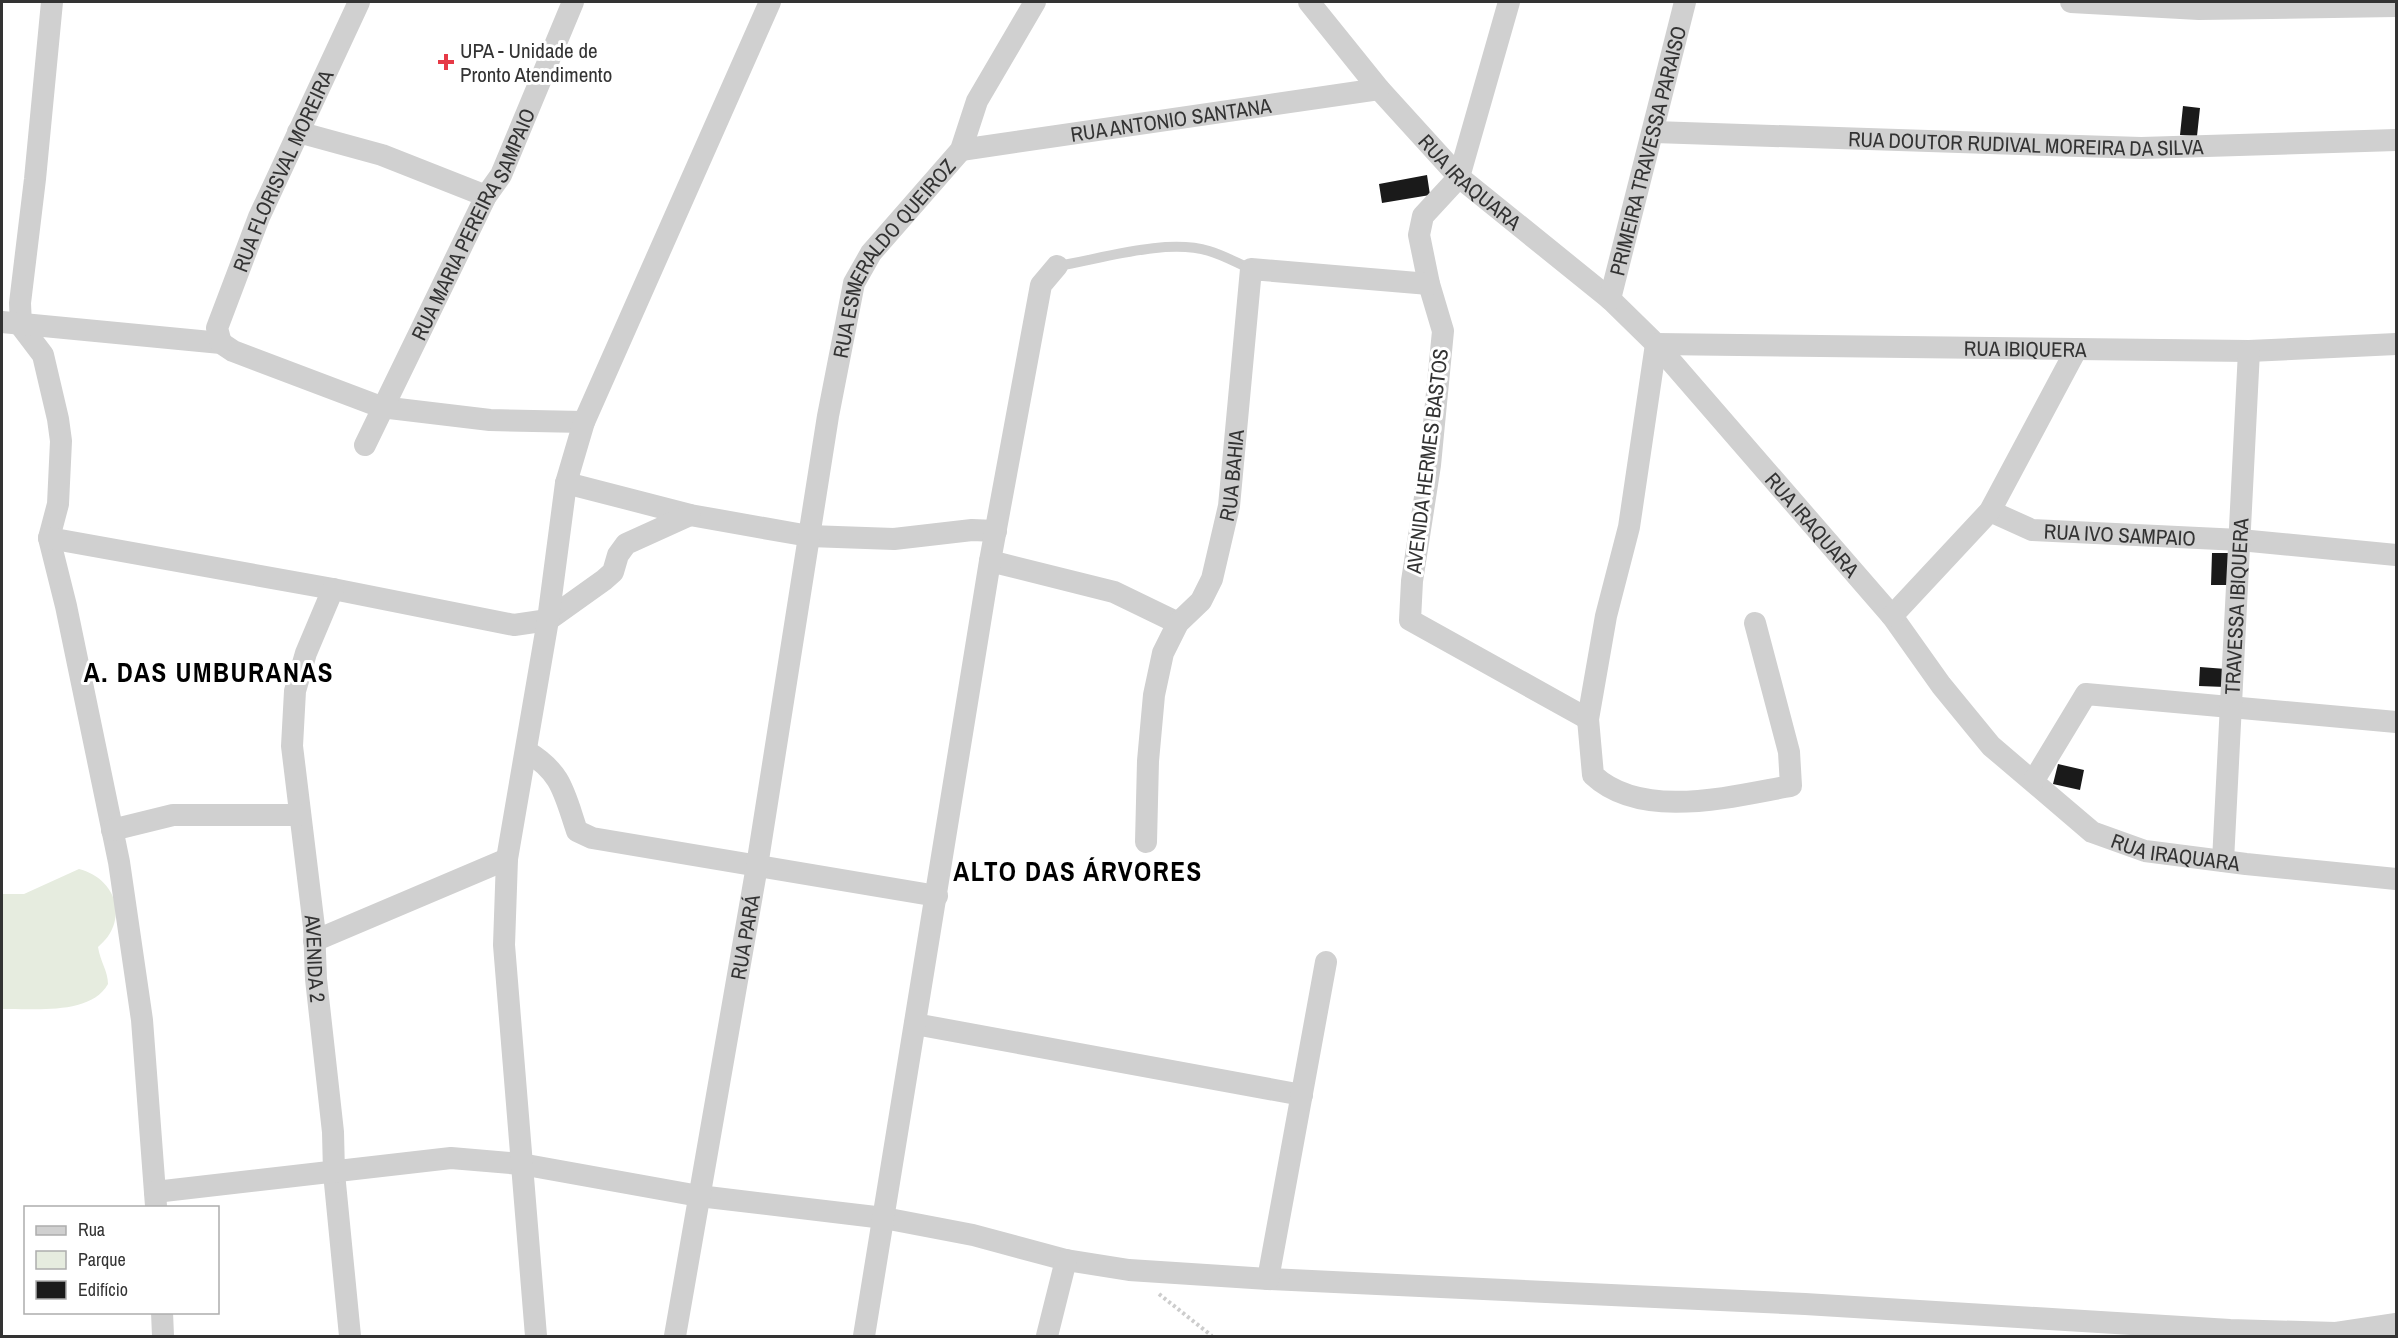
<svg xmlns="http://www.w3.org/2000/svg" width="2398" height="1338" font-family="'Archivo Narrow',sans-serif">
<style>
.green{fill:#e6ecdf}
.building{fill:#1a1a1a}
.lines{fill:none;stroke-linecap:round;stroke-linejoin:round}
.path{stroke:#cdcdcd;stroke-width:4;stroke-dasharray:3 3;stroke-linecap:butt}
.service{stroke:#d0d0d0;stroke-width:10}
.minor{stroke:#d0d0d0;stroke-width:22}
.poi-dot{fill:#e63946;stroke:#fff;stroke-width:2}
.labels{text-anchor:middle;dominant-baseline:central;stroke-width:6;stroke-linejoin:round;paint-order:stroke}
.poi-label{font-size:21px;fill:#333;stroke:#fff;text-anchor:start}
.street-label{font-size:21px;fill:#333;stroke:#fff}
.district-label{font-size:27px;font-weight:bold;letter-spacing:1.5px;fill:#000;stroke:#fff}
</style>
<rect width="100%" height="100%" fill="#fff"/>
<path class="green" d="M79 869C118 879 129 922 98 947 100 961 108 971 108 984 90 1016 33 1008 2 1009V894H24Z"/>
<path class="building" d="M2183 106 2200 108 2197 136 2180 135Z
M1427 175 1430 195 1382 203 1379 184Z
M2212 553H2235L2234 585H2211Z
M2200 667 2226 669 2225 687 2199 686Z
M2058 764 2084 770 2080 790 2053 784Z"/>
<g class="lines">
<path class="path" d="M1159 1294 1212 1336"/>
<path class="service" d="M1057 266C1101 259 1166 238 1209 251 1223 255 1237 263 1251 269"/>
<g class="minor">
<path d="M52 2 35 179 20 303 21 326 43 355 58 419 61 441 58 504 49 538 66 606 119 862 142 1020 156 1206"/>
<path id="s1" d="M1309 2 1379 89 1459 177 1610 299 1656 344 1892 616 1941 685 1991 746 2092 832 2145 851 2246 864 2396 879"/>
<path d="M1509 2 1459 177 1423 216 1419 235 1429 284 1443 331 1430 465 1412 581 1410 620 1588 719"/>
<path d="M2071 2 2199 9 2396 6"/>
<path d="M298 132 382 155 486 196"/>
<path id="s2" d="M1654 132 2141 148 2396 140"/>
<path id="s3" d="M961 150 1379 89"/>
<path id="s4" d="M1610 299 1685 2"/>
<path d="M2 322 221 343 233 351 381 407 490 420 584 422"/>
<path id="s5" d="M221 343 217 328 259 217 359 2"/>
<path id="s6" d="M365 445 486 196 501 175 573 2"/>
<path d="M566 483 690 515 809 536 894 539 972 530 996 531"/>
<path id="s7" d="M1990 511 2032 530 2240 540 2396 555"/>
<path d="M49 538 333 589 514 625 548 620 604 580 613 572 618 555 626 544 690 515"/>
<path d="M990 561 1114 592 1178 623"/>
<path id="s8" d="M333 589 306 653 295 691 292 746 314 927 316 979 333 1132 334 1173 350 1336"/>
<path d="M1892 616 1990 511 2076 350"/>
<path id="s9" d="M1755 623 1789 752 1791 786C1733 796 1642 821 1593 775L1588 719 1606 616 1629 527 1656 344 2249 351 2396 344"/>
<path d="M526 751C562 772 564 793 577 831L592 838 937 896"/>
<path d="M2034 780 2086 694 2396 722"/>
<path d="M112 830 173 815H300"/>
<path id="s10" d="M1146 842 1148 761 1154 695 1163 653 1178 623 1201 601 1212 579 1229 506 1251 269 1429 284"/>
<path id="s11" d="M2223 861 2249 351"/>
<path d="M314 941 507 859"/>
<path d="M915 1024 1302 1095"/>
<path d="M155 1192 451 1158 521 1164 699 1196 884 1218 973 1235 1066 1260 1129 1270 1268 1279 1805 1304 2230 1330 2336 1333 2396 1324"/>
<path d="M1268 1279 1326 962"/>
<path d="M162 1312 163 1336"/>
<path d="M536 1336 504 945 507 859 548 620 566 483 584 422 770 2"/>
<path id="s12" d="M675 1336 757 866 828 416 854 283 871 253 961 150 977 101 1035 2"/>
<path d="M864 1336 990 561 1041 285 1057 266"/>
<path d="M1047 1336 1066 1260"/>
</g>
</g>
<path class="poi-dot" d="M443 53h6v6h6v6h-6v6h-6v-6h-6v-6h6z"/>
<g class="labels">
<g class="poi-label">
<text x="460" y="50">UPA - Unidade de<tspan x="460" dy="24">Pronto Atendimento</tspan></text>
</g>
<g class="street-label">
<text stroke="none"><textPath href="#s3" startOffset="212">RUA ANTONIO SANTANA</textPath></text>
<text stroke="none"><textPath href="#s2" startOffset="372">RUA DOUTOR RUDIVAL MOREIRA DA SILVA</textPath></text>
<text stroke="none"><textPath href="#s4" startOffset="153">PRIMEIRA TRAVESSA PARAISO</textPath></text>
<text stroke="none"><textPath href="#s5" startOffset="186">RUA FLORISVAL MOREIRA</textPath></text>
<text stroke="none"><textPath href="#s1" startOffset="242">RUA IRAQUARA</textPath></text>
<text stroke="none"><textPath href="#s6" startOffset="246">RUA MARIA PEREIRA SAMPAIO</textPath></text>
<text stroke="none"><textPath href="#s12" startOffset="1108">RUA ESMERALDO QUEIROZ</textPath></text>
<text stroke="none"><textPath href="#s9" startOffset="1180">RUA IBIQUERA</textPath></text>
<text transform="translate(1427 461) rotate(-83)">AVENIDA HERMES BASTOS</text>
<text stroke="none"><textPath href="#s10" startOffset="386">RUA BAHIA</textPath></text>
<text stroke="none"><textPath href="#s1" startOffset="728">RUA IRAQUARA</textPath></text>
<text stroke="none"><textPath href="#s7" startOffset="134">RUA IVO SAMPAIO</textPath></text>
<text stroke="none"><textPath href="#s11" startOffset="255">TRAVESSA IBIQUERA</textPath></text>
<text stroke="none"><textPath href="#s1" startOffset="1232">RUA IRAQUARA</textPath></text>
<text stroke="none"><textPath href="#s12" startOffset="405">RUA PARÁ</textPath></text>
<text stroke="none"><textPath href="#s8" startOffset="378">AVENIDA 2</textPath></text>
</g>
<g class="district-label">
<text x="209" y="672">A. DAS UMBURANAS</text>
<text x="1078" y="871">ALTO DAS ÁRVORES</text>
</g>
</g>
<rect width="2398" height="1338" fill="none" stroke="#333333" stroke-width="6"/>
<rect x="24" y="1206" width="195" height="108" fill="#ffffff" stroke="#adadad" stroke-width="1.5"/>
<rect x="36" y="1226" width="30" height="9" fill="#d0d0d0" stroke="#adadad" stroke-width="1.5"/>
<text x="78" y="1236" font-size="18" fill="#333333">Rua</text>
<rect x="36" y="1251" width="30" height="18" fill="#e6ecdf" stroke="#adadad" stroke-width="1.5"/>
<text x="78" y="1266" font-size="18" fill="#333333">Parque</text>
<rect x="36" y="1281" width="30" height="18" fill="#1a1a1a" stroke="#adadad" stroke-width="1.5"/>
<text x="78" y="1296" font-size="18" fill="#333333">Edifício</text>
</svg>
